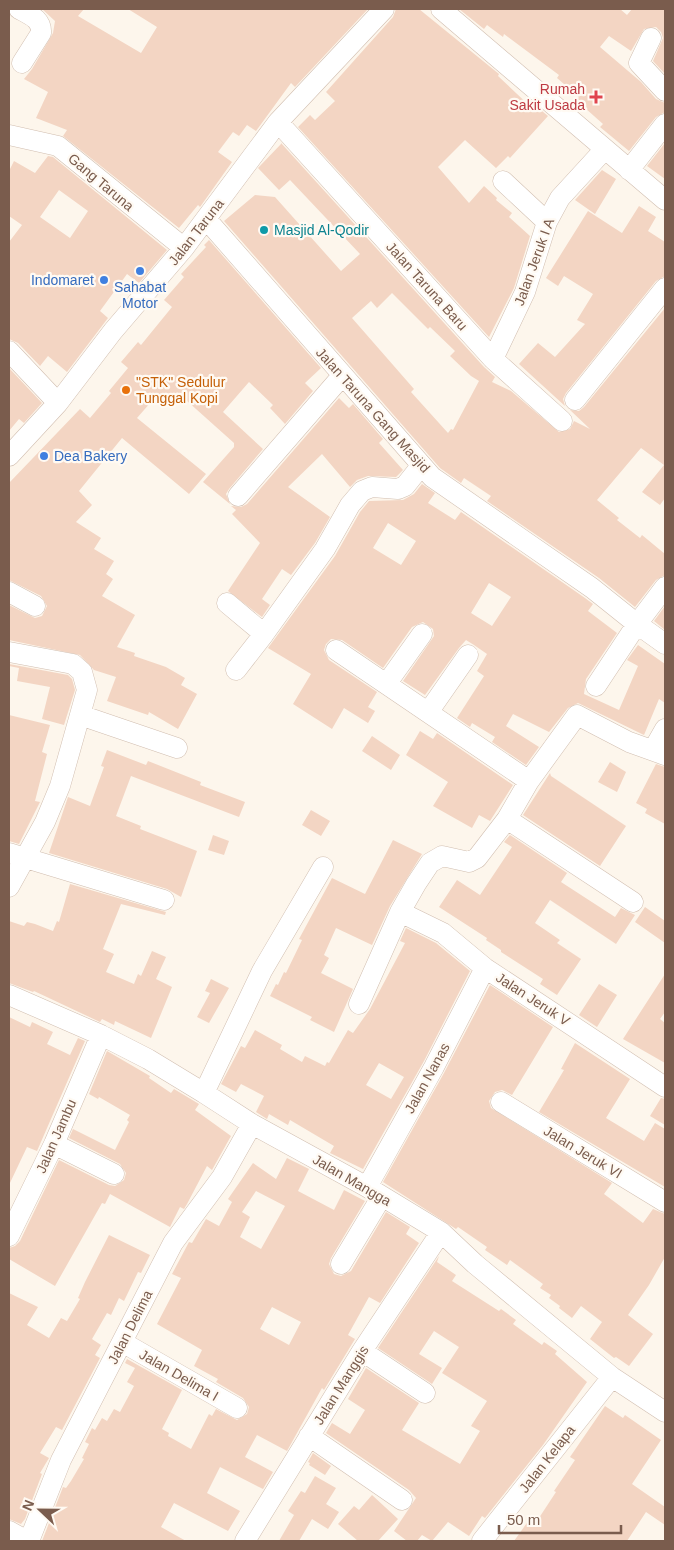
<svg xmlns="http://www.w3.org/2000/svg" width="674" height="1550" font-family="Helvetica,sans-serif">
<style>
.building{fill:#f3d5c3;fill-rule:evenodd}
.lines{fill:none;stroke-linecap:round;stroke-linejoin:round}
.minor-casing{stroke:#d1beb0;stroke-width:21}
.minor{stroke:#fff;stroke-width:20}
.health-dot{fill:#e0444e;stroke:#fffaf3;stroke-width:2}
.culture-dot{fill:#0f9aa8;stroke:#fffaf3;stroke-width:2}
.shop-dot{fill:#3f7fe0;stroke:#fffaf3;stroke-width:2}
.food-dot{fill:#e8710a;stroke:#fffaf3;stroke-width:2}
.labels{text-anchor:middle;dominant-baseline:central;stroke-width:4.5;stroke-linejoin:round;paint-order:stroke}
.health-label{font-size:14px;fill:#be3a42;stroke:#fffaf3;text-anchor:end}
.street-label{font-size:14px;fill:#7a5c4d;stroke:#fffaf3}
.culture-label{font-size:14px;fill:#0d838f;stroke:#fffaf3;text-anchor:start}
.shop-label{font-size:14px;fill:#366cbe;stroke:#fffaf3;text-anchor:end}
.food-label{font-size:14px;fill:#c56008;stroke:#fffaf3;text-anchor:start}
</style>
<rect width="100%" height="100%" fill="#fdf6ec"/>
<path class="building" d="M42 9H84L78 16 141 53 157 27 128 9H368L295 87 291 83 256 131 247 125 239 136 233 132 218 152 232 162 200 207 198 205 179 228 63 136 67 130 36 118 48 92 24 79 32 69 53 33 55 21Z
M396 9H419L499 74 498 76 533 109 536 106 548 116 510 158 508 156 496 168 465 140 438 167 469 203 484 186 497 198 496 200 512 213 509 217 530 236 514 288 489 337 298 127 310 115 315 120 335 101 326 92 393 17Z
M459 9H620L627 15 632 9H665V74L653 61 663 38 661 32 656 27 644 29 631 51 609 36 600 47 641 82 656 99 665 103V112L656 117 629 151 600 127 603 124 576 100 579 97 557 78 559 75 504 34 503 37 487 25 484 29Z
M665 143V179L647 166Z
M281 144V143L484 367 495 377 492 382 511 391 559 432 570 429 574 421 590 429 570 410 579 411 584 407 665 308V498L660 505 642 492 664 465 641 448 597 500 619 518 617 520 640 538 642 535 665 554V575L656 580 635 607 599 578 487 501 491 496 464 478 461 483 440 468 224 221 255 195 275 197 341 271 360 254 290 180 279 190 258 168ZM392 293 428 329 430 327 455 351 450 356 471 376 479 381 453 430 451 429 448 433 411 392 414 389 352 318 371 301 377 308Z
M48 156 53 157 167 250 139 283 127 274 100 311 108 318 67 372 48 356 40 366 18 343 9 339V242L22 225 9 216V171L14 161 35 173ZM59 190 88 211 70 238 40 217Z
M602 170 616 179 595 214 575 200Z
M639 206 656 217 648 231 665 242V276L656 281 566 393 563 399 565 406 519 364 538 343 555 357 585 324 577 320 593 294 564 276 558 286 546 278 588 211 622 233Z
M209 240 321 368 305 383 313 391 285 424 270 408 273 405 249 382 223 412 263 449 229 489 226 494 230 504 203 482 234 447V443L177 392 168 403 158 394 137 418 206 474 189 494 122 438 79 491 92 505 76 522 101 538 94 549 114 561 106 574 113 579 102 596 135 615 117 647 135 653 134 656 166 667 185 678 181 685 197 694 178 729 149 712 148 715 107 701 116 677 94 670 80 655 9 640V605L35 618 42 616 47 606 41 596 9 580V483L80 409 90 418 111 393 109 391 128 368 121 362 138 342 141 345 172 307 164 300 184 277 181 274 206 247 204 245Z
M9 368 42 403 24 423 19 419 9 431Z
M339 398 349 408 353 404 383 439 379 443 403 470 396 477 368 476 357 480 350 487 322 454 288 487 330 517 315 543 291 575 282 569 262 599 270 605 262 617 228 591 260 543 232 514 236 510 231 506 241 507 247 504Z
M422 484 435 493 428 503 455 520 461 512 585 598 593 604 588 611 617 633 586 679 584 694 619 710 638 666 627 660 638 645 665 664V703L659 699 644 735 578 703 568 708 549 732 513 714 506 726 539 747 526 765 492 742 495 737 472 723 470 727 457 718 484 676 477 671 487 654 474 645 466 640 459 648 425 695 403 681 434 636 433 629 423 622 412 627 383 668 342 640 331 639 326 644 324 650 329 660 377 692 368 707 375 711 368 723 344 708 332 729 293 704 311 674 268 648 335 556 360 512 369 501 403 500 414 494ZM388 523 416 541 401 565 373 548ZM489 583 511 597 492 626 471 613Z
M665 606V630L654 621Z
M9 664 68 675 72 679 75 690 64 725 42 719 50 687 17 681 19 668 9 666Z
M9 715 50 725 42 752 47 754 35 801 40 802 19 844 9 841Z
M420 731 433 739 437 733 513 785 490 821 479 815 472 828 433 806 448 782 406 755Z
M372 736 400 755 391 770 362 751Z
M107 750 146 765 148 761 201 782 200 785 245 802 239 817 131 776 116 816 141 826 140 829 197 851 181 897 167 889 49 853 68 797 90 806 104 767 101 766Z
M610 762 626 772 617 792 598 782Z
M656 764 665 767V824L645 813 647 809 636 803Z
M550 773 551 776 626 826 600 866 523 815Z
M311 810 330 821 321 836 302 825Z
M213 835 229 841 224 855 208 850Z
M510 835 567 873 561 882 615 917 621 908 635 915 616 944 550 900 535 923 560 940 557 943 581 959 557 995 540 984 543 979 501 952V950L486 940 487 938 439 907 457 880 480 895 512 847 504 842Z
M393 840 422 854 390 906 372 945 336 928 324 955 329 958 321 973 353 989 334 1032 310 1020 312 1017 270 996 276 984 278 985 284 972 286 973 302 940 299 939 332 878 365 894Z
M70 884 166 912 165 915 121 904 103 949 114 954 106 972 134 984 138 974 141 976 152 951 166 957 156 979 172 987 151 1038 115 1021 114 1025 102 1019 100 1022 34 991 33 992 9 983V921L24 926 27 922 35 924 53 931 57 921 59 922Z
M645 907 665 921V943L635 922Z
M406 928 436 943 470 971 424 1061 363 1169 330 1153 334 1146 290 1120 288 1125 269 1114 267 1119 256 1112 264 1096 241 1084 236 1092 221 1084 241 1046 245 1048 255 1030 282 1045 280 1049 302 1062 305 1056 325 1066 327 1062 329 1063 348 1030 353 1033 370 1009 405 943 400 941ZM379 1063 404 1077 391 1099 366 1085Z
M665 974V1012L660 1019 665 1023V1063L623 1039Z
M211 979 229 988 209 1023 197 1017 210 993 205 991Z
M599 984 617 995 597 1027 579 1015Z
M490 985 553 1027 512 1095 502 1090 495 1092 489 1101 491 1108 612 1183 604 1194 643 1223 653 1209 665 1214V1257L649 1285 628 1315 653 1334 629 1366 616 1357 614 1358 590 1339 602 1322 581 1306 572 1318 559 1308 560 1306 549 1298 551 1295 540 1288 543 1284 510 1260 507 1265 485 1250 487 1247 458 1227 456 1229 383 1182 444 1073Z
M9 1017 30 1027 32 1022 53 1032 47 1044 70 1055 78 1038 85 1041 37 1151 27 1147 9 1185Z
M575 1043 630 1079 606 1118 644 1141 655 1123 665 1129V1187L539 1112 564 1070 561 1069Z
M107 1051 150 1076 149 1078 171 1093 174 1089 199 1104 195 1110 231 1136 212 1170 207 1166 187 1204 184 1209 180 1207 170 1227 110 1194 105 1204 102 1203 55 1286 9 1259V1248L15 1246 20 1241 59 1160 109 1185 115 1186 124 1180 126 1173 120 1164 69 1138 73 1129 115 1150 129 1122 127 1120 130 1115 99 1097 98 1099 89 1094Z
M661 1098 665 1099V1125L650 1116Z
M287 1158 309 1169 298 1191 334 1210 344 1190 365 1201 331 1258 329 1264 334 1274 341 1276 351 1271 386 1212 410 1227 406 1234 419 1243 380 1303 369 1297 348 1335 355 1339 324 1390 322 1388 287 1451 257 1435 245 1457 273 1472 263 1489 220 1467 207 1493 240 1511 228 1531 174 1503 161 1527 186 1541H42L63 1487 66 1488 71 1481 84 1459 82 1458 89 1444 85 1442 92 1428 95 1430 102 1418 107 1421 114 1409 120 1412 134 1386 127 1382 135 1368 125 1363 127 1359 182 1390 162 1429 169 1433 168 1436 191 1449 209 1414 212 1416 216 1409 237 1420 247 1414 249 1407 243 1398 216 1382 218 1379 194 1366 202 1350 157 1324 181 1278 172 1274 189 1242 192 1243 206 1219 219 1226 232 1202 228 1199 253 1163 276 1179ZM256 1191 285 1206 261 1249 240 1237 250 1217 242 1212ZM272 1307 301 1322 289 1345 260 1329Z
M109 1235 150 1255 141 1273 138 1272 124 1301 119 1298 111 1315 107 1313 92 1339 101 1345 95 1355 100 1358 62 1430 56 1427 40 1453 49 1458 40 1473 42 1474 25 1519 21 1524 9 1519V1293L38 1307 27 1325 49 1338 61 1318 67 1321 80 1299 78 1298 85 1282Z
M439 1256 437 1262 456 1275 452 1281 499 1311 501 1309 516 1320 513 1324 542 1345 544 1342 557 1351 555 1354 587 1382 543 1445 485 1518 482 1516 469 1536 448 1522 432 1541 422 1535 417 1541H407L394 1531 416 1498 409 1490 326 1433 332 1423 350 1434 365 1410 348 1399 366 1368 419 1403 402 1430 460 1464 480 1431 471 1426 487 1401 442 1373 459 1347 434 1331 419 1354 442 1368 432 1384 378 1348Z
M605 1406 623 1418 625 1415 661 1440 632 1484 665 1507V1525L646 1512 627 1541H514L529 1520 535 1524 556 1492 554 1491 575 1460 570 1457Z
M313 1453 331 1466 325 1475 309 1465 310 1463 308 1462Z
M315 1476 336 1488 326 1504 339 1512 328 1529 312 1519 299 1541H279L294 1515 288 1511 301 1491 305 1493Z
M372 1495 398 1519 378 1541H358L338 1524 354 1506 359 1510Z"/>
<g class="lines">
<g class="minor-casing">
<path id="minor" d="M19 9C30 15 42 19 41 33L22 63
M441 9 665 200
M651 38 639 63 665 91
M278 122 493 359 562 421
M9 135 58 146 184 248
M629 170 665 124
M503 181 547 222
M207 220 432 477 592 588 637 624 665 644
M9 351 58 403
M493 359 525 292 547 222 560 198 604 150
M575 400 665 288
M9 456 58 403 113 331 184 248 278 122 384 9
M238 496 342 376
M9 592 35 606
M227 603 264 634 325 549 350 505 362 491 372 487 398 489 405 486 421 466
M336 650 529 781
M9 652 73 664 82 672 87 690 60 786 45 822 9 887
M236 670 264 634
M387 683 422 634
M596 686 637 624 665 587
M429 711 468 655
M80 715 177 748
M653 750 665 729
M507 819 633 902
M9 853 164 900
M400 912 443 933 485 968 665 1087
M9 995 101 1035 148 1059 204 1093 252 1124 367 1187 441 1232 475 1264 612 1377 665 1412
M359 1004 400 912 416 884 430 863 442 856 469 862 477 858 507 819 529 781 577 715 629 742 665 755
M204 1093 262 971 323 867
M501 1102 665 1202
M54 1144 114 1174
M367 1187 434 1067 485 968
M9 1236 54 1144 101 1035
M341 1264 382 1196
M122 1342 237 1408
M362 1351 425 1393
M309 1436 402 1500
M9 1531 27 1541
M29 1541 61 1460 173 1243 222 1177 252 1124
M245 1541 362 1351 441 1232
M482 1541 612 1377"/>
</g>
<use href="#minor" class="minor"/>
</g>
<path class="health-dot" d="M593.5 89.5h5v5h5v5h-5v5h-5v-5h-5v-5h5z"/>
<circle class="culture-dot" cx="264" cy="230" r="5"/>
<g class="shop-dot">
<circle cx="140" cy="271" r="5"/>
<circle cx="104" cy="280" r="5"/>
<circle cx="44" cy="456" r="5"/>
</g>
<circle class="food-dot" cx="126" cy="390" r="5"/>
<g class="labels">
<g class="health-label">
<text x="585" y="89">Rumah<tspan x="585" dy="16">Sakit Usada</tspan></text>
</g>
<g class="street-label">
<text transform="translate(101 182) rotate(40)">Gang Taruna</text>
<text transform="translate(196 232) rotate(-52)">Jalan Taruna</text>
<text transform="translate(534 262) rotate(-70)">Jalan Jeruk I A</text>
<text transform="translate(427 286) rotate(48)">Jalan Taruna Baru</text>
<text transform="translate(373 410) rotate(48)">Jalan Taruna Gang Masjid</text>
<text transform="translate(533 999) rotate(33)">Jalan Jeruk V</text>
<text transform="translate(427 1078) rotate(-61)">Jalan Nanas</text>
<text transform="translate(56 1136) rotate(-66)">Jalan Jambu</text>
<text transform="translate(583 1152) rotate(31)">Jalan Jeruk VI</text>
<text transform="translate(352 1180) rotate(30)">Jalan Mangga</text>
<text transform="translate(130 1327) rotate(-63)">Jalan Delima</text>
<text transform="translate(179 1375) rotate(30)">Jalan Delima I</text>
<text transform="translate(341 1385) rotate(-58)">Jalan Manggis</text>
<text transform="translate(547 1459) rotate(-52)">Jalan Kelapa</text>
</g>
<g class="culture-label">
<text x="274" y="230">Masjid Al-Qodir</text>
</g>
<g class="shop-label">
<text x="94" y="280">Indomaret</text>
<text x="140" y="287" text-anchor="middle">Sahabat<tspan x="140" dy="16">Motor</tspan></text>
<text x="54" y="456" text-anchor="start">Dea Bakery</text>
</g>
<g class="food-label">
<text x="136" y="382">"STK" Sedulur<tspan x="136" dy="16">Tunggal Kopi</tspan></text>
</g>
</g>
<rect width="674" height="1550" fill="none" stroke="#7a5c4d" stroke-width="20"/>
<g transform="translate(40 1510) rotate(292)" stroke="#fffaf3" stroke-width="4" paint-order="stroke">
<path d="M0-4L9 19L0 12L-9 19Z" fill="#7a5c4d"/>
<text y="-8" font-size="14" font-weight="bold" text-anchor="middle" fill="#7a5c4d">N</text>
</g>
<path d="M499 1525v8h122v-8" fill="none" stroke="#7a5c4d" stroke-width="2.5"/>
<text x="507" y="1525" font-size="15" fill="#7a5c4d" stroke="#fffaf3" stroke-width="4" paint-order="stroke">50 m</text>
</svg>
